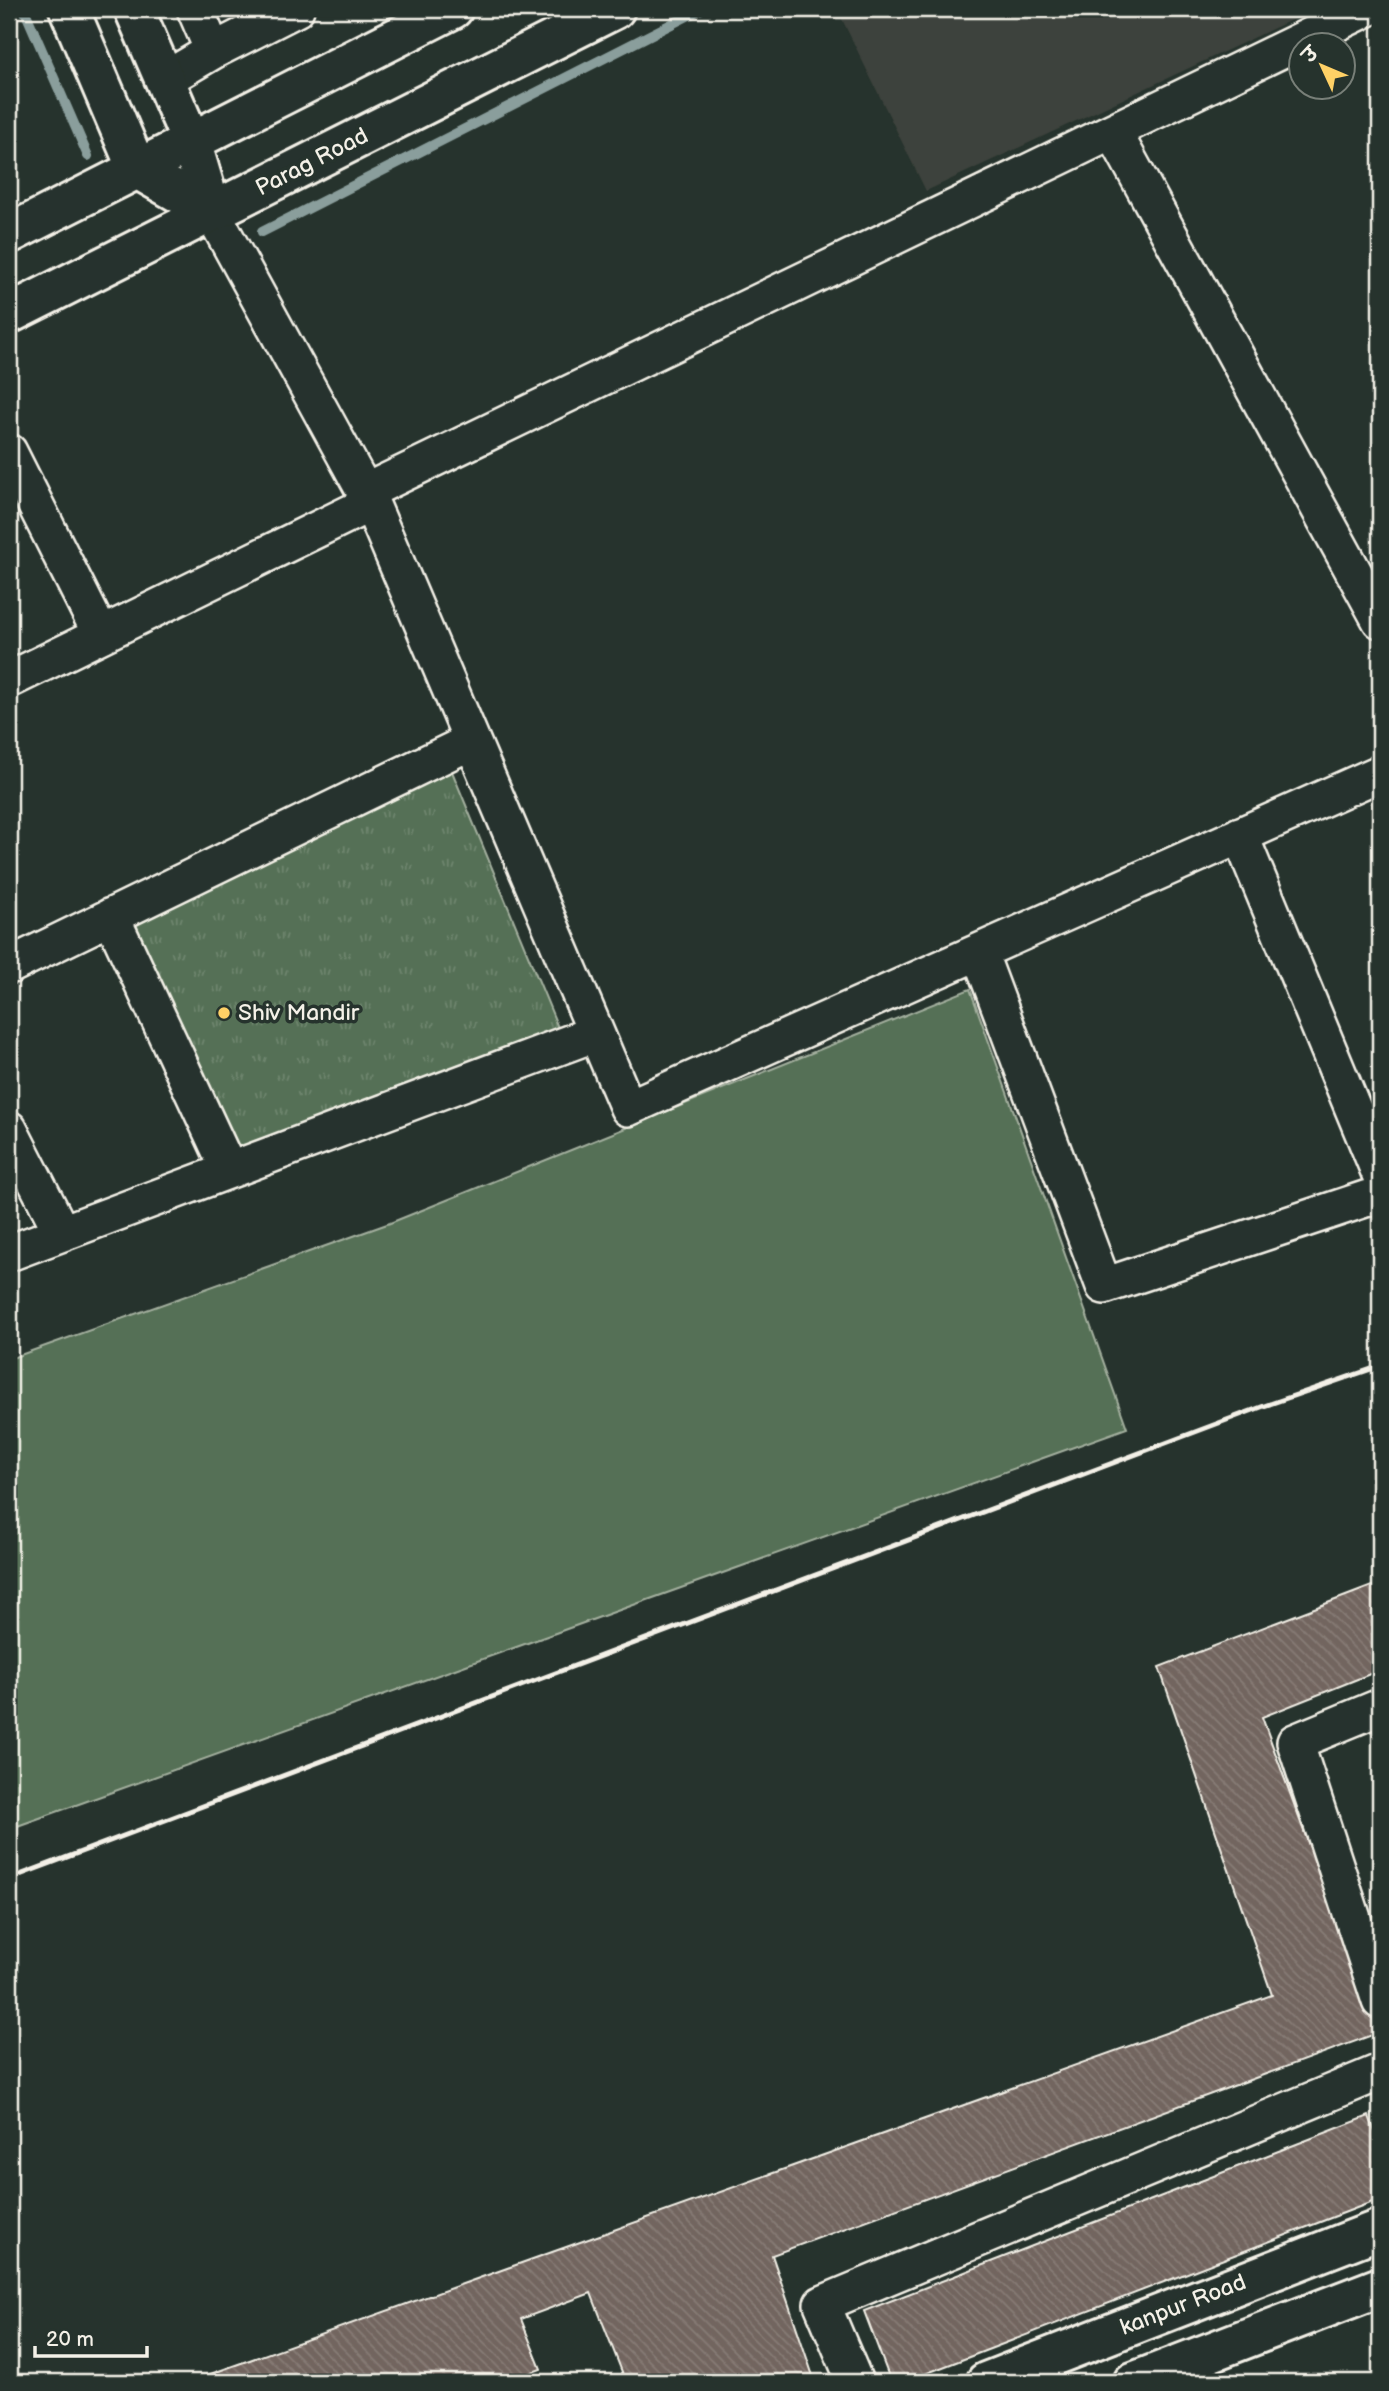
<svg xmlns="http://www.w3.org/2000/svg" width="1389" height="2391" font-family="'Balsamiq Sans','Playpen Sans Deva',sans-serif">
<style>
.built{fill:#3d423c}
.green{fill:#557056;stroke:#a4b09f;stroke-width:2}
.park{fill:url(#park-tufts);stroke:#a4b09f;stroke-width:2}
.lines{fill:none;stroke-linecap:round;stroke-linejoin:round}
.stream{stroke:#8a9e9c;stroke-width:10}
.building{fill:url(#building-back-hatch);stroke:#f4f1e8;stroke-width:2}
.minor-casing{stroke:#f4f1e8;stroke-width:40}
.tertiary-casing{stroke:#f4f1e8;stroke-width:44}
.minor{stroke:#26332d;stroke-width:35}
.tertiary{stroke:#26332d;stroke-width:38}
.rail{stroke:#f4f1e8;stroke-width:5}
.poi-dot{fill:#ffd166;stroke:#26332d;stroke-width:2.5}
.labels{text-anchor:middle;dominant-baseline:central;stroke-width:7;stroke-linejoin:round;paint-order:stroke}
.street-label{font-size:23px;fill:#f4f1e8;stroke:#26332d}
.poi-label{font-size:23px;fill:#f4f1e8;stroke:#26332d;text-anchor:start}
</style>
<defs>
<pattern id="park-tufts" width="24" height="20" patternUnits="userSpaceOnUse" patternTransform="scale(1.75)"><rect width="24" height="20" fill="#557056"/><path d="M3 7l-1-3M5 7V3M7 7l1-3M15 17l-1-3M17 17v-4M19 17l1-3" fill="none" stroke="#6e856e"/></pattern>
<pattern id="building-back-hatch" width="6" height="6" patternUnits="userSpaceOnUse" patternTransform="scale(1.75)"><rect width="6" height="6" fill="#72655f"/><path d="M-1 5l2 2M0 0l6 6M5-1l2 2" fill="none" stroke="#877c76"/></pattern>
</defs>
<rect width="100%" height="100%" fill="#26332d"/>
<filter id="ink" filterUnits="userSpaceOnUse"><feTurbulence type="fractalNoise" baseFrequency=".0143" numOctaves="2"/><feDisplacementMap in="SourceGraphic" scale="14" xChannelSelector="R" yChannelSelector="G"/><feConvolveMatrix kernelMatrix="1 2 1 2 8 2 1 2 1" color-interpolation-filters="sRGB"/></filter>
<g filter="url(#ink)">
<path class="built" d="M837 9H1315L926 191Z"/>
<path class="green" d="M970 989 1127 1428 9 1829V1359L390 1223Z"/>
<path class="park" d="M451 769 559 1030 241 1152 133 922Z"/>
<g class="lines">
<path class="stream" d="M24 9 88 156
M262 232 701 9"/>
</g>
<path class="building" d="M1380 1583V1670L1262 1717 1378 2033 772 2255 815 2382H626L591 2293 521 2319 541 2369 504 2382H188L1272 1995 1159 1667Z
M1369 2116 1380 2145V2199L904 2382H891L864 2311Z"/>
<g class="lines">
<g class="minor-casing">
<path id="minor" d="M195 9 213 51
M164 80 213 51 296 9
M1113 131 1380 620
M212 212 371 503 628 1108 1380 773
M9 452 101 635
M365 492 1366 9
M9 680 371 503
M1240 835 1380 1174
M111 916 229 1170
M979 952 1104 1286 1380 1194
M9 966 472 741
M9 1129 62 1233
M9 1253 596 1033
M1380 1707 1295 1742 1380 2001
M855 2382 822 2304 1380 2072"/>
</g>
<g class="tertiary-casing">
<path id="tertiary" d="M69 9 137 169 212 212
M134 9 191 141 212 212
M9 234 453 9
M9 314 615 9
M986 2382 1380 2229
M1133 2382 1380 2287"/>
</g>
<use href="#minor" class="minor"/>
<use href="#tertiary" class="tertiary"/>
<path class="rail" d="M9 1879 1264 1406 1380 1366"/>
</g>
</g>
<circle class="poi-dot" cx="224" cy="1013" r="7"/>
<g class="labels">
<g class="street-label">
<text transform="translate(312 162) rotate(-27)">Parag Road</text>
<text transform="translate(1183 2305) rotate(-21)">kanpur Road</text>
</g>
<g class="poi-label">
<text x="238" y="1013">Shiv Mandir</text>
</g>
</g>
<rect width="1389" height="2391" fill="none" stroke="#26332d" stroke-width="35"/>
<rect x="18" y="18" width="1354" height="2356" fill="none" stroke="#f4f1e8" stroke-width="2.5" filter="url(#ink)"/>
<g transform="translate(1322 66) rotate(314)"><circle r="33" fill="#26332d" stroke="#787f78" stroke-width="2"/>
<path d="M0-5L12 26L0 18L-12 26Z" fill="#ffd166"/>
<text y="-10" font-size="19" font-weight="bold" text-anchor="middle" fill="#f4f1e8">उ</text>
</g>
<path d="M35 2346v10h112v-10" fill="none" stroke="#f4f1e8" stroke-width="3.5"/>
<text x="46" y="2346" font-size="21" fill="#f4f1e8" stroke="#26332d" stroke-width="5" paint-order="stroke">20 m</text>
</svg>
